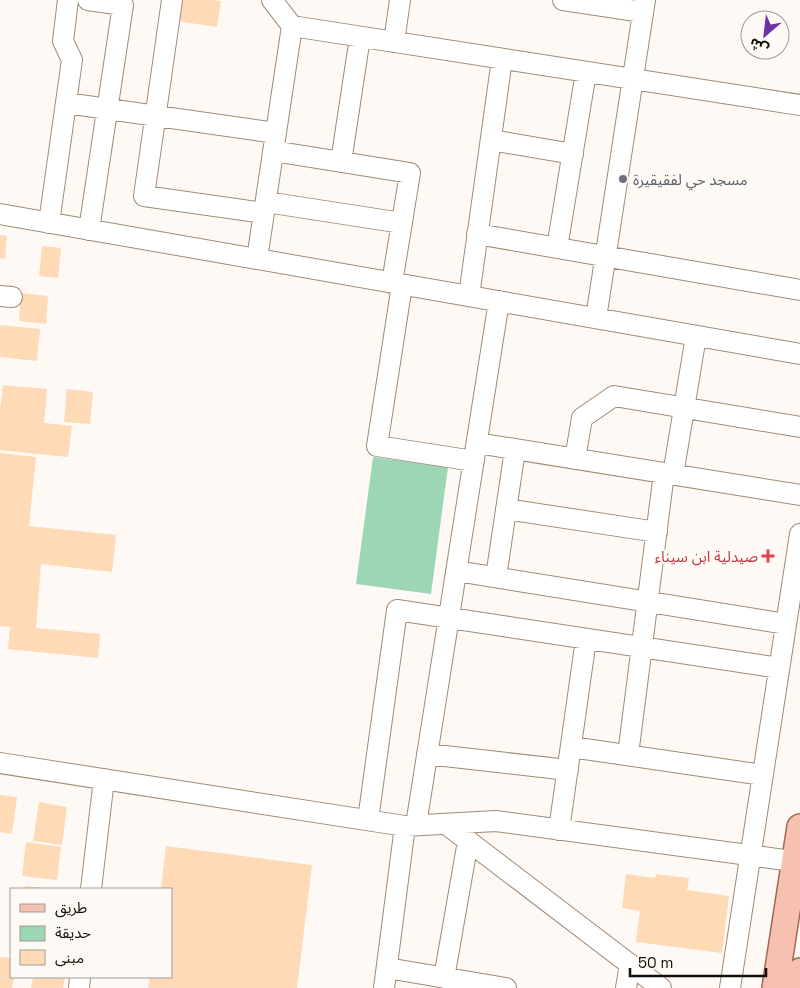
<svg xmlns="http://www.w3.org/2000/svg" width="800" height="988" font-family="'Space Grotesk','Noto Sans Arabic',sans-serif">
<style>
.green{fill:#9dd6b5}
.building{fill:#fedab6}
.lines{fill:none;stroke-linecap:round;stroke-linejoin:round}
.minor-casing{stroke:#9f8b76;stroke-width:22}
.major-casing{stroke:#a36752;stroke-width:28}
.minor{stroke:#fff;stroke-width:20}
.major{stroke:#f6c1b0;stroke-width:25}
.worship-dot{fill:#6b7280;stroke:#fef9f4;stroke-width:2}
.health-dot{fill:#e0444e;stroke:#fef9f4;stroke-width:2}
.labels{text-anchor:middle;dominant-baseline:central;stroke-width:4;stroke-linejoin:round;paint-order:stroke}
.worship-label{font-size:15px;fill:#5b616d;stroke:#fef9f4;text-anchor:start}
.health-label{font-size:15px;fill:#be3a42;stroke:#fef9f4;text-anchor:end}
</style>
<rect width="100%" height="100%" fill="#fef9f4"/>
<path class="green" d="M373 457 448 467 431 594 356 584Z"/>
<path class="building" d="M179 0H212L221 1 217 27 177 21Z
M0 235 7 236 5 259 0 258Z
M42 246 61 248 58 278 39 276Z
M21 293 48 296 46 324 19 321Z
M0 325 40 329 37 361 0 357Z
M3 385 47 389 44 423 72 426 68 457 0 450V410Z
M67 389 93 392 90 424 64 422Z
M0 453 36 457 29 526 116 535 112 572 41 564 36 628 100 634 98 658 8 649 10 627 0 626Z
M0 795 17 797 12 834 0 832Z
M39 802 67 807 62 845 33 841Z
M26 842 61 847 57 880 22 876Z
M166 846 312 865 297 988H148L150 977H171V889H161Z
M626 874 655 878 656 874 689 878 687 890 729 896 722 953 636 942 640 911 622 908Z
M25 886 43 888V889H25Z
M0 957 11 958V977H14L12 988H0Z
M33 977H65L63 988H31Z"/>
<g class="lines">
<g class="minor-casing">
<path id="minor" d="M88 0 123 5 89 230
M172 0 144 196 264 213
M272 0 292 26 800 105
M563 0 643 12
M394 42 400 0
M66 103 276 133
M491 140 573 154
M273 151 410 173 392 283
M341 162 360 37
M266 202 402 223
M0 214 800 354
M49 223 72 60 63 41 68 0
M477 234 800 290
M557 248 586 72
M257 259 292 26
M402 285 377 446 474 461
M0 296 12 297
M469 296 502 59
M596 318 645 0
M477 443 800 495
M575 459 582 418 614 396 800 427
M673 475 696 336
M506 509 657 532
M456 571 786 624
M496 577 515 450
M571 747 763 775
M427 754 568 770
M628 755 664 473
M0 763 405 826 496 821 800 862
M368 820 397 610 779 668
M446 824 661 988
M416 825 499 301
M559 830 586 639
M91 889 104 779
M387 968 506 988
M444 978 468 841
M79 988 80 977
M384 988 405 826
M626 988 630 964
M730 988 800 534"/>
</g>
<g class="major-casing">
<path id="major" d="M775 988 800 827
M798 988 800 971"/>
</g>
<use href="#minor" class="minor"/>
<use href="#major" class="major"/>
</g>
<circle class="worship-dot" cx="623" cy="179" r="5"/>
<path class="health-dot" d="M765.5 548.5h5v5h5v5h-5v5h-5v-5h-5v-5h5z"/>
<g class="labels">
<g class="worship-label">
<text x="633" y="179">مسجد حي لفقيقيرة</text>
</g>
<g class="health-label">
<text x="758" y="556">صيدلية ابن سيناء</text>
</g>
</g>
<rect x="10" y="888" width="162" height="90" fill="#fef9f4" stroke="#a19b95"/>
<rect x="20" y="904" width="25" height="8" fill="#f6c1b0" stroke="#a19b95"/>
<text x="55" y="913" font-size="15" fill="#150e06">طريق</text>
<rect x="20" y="926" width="25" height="15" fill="#9dd6b5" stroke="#a19b95"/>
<text x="55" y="938" font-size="15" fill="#150e06">حديقة</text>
<rect x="20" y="950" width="25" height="15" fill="#fedab6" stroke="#a19b95"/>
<text x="55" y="963" font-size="15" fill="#150e06">مبنى</text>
<g transform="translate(765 35) rotate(208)"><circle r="24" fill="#fef9f4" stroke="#a19b95"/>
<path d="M0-4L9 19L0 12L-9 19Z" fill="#6f31a6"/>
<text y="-8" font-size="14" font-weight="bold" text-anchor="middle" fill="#150e06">ش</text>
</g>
<path d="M630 968v8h136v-8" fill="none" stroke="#150e06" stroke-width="2.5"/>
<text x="638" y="968" font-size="15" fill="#150e06" stroke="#fef9f4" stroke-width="4" paint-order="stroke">50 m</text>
</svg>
